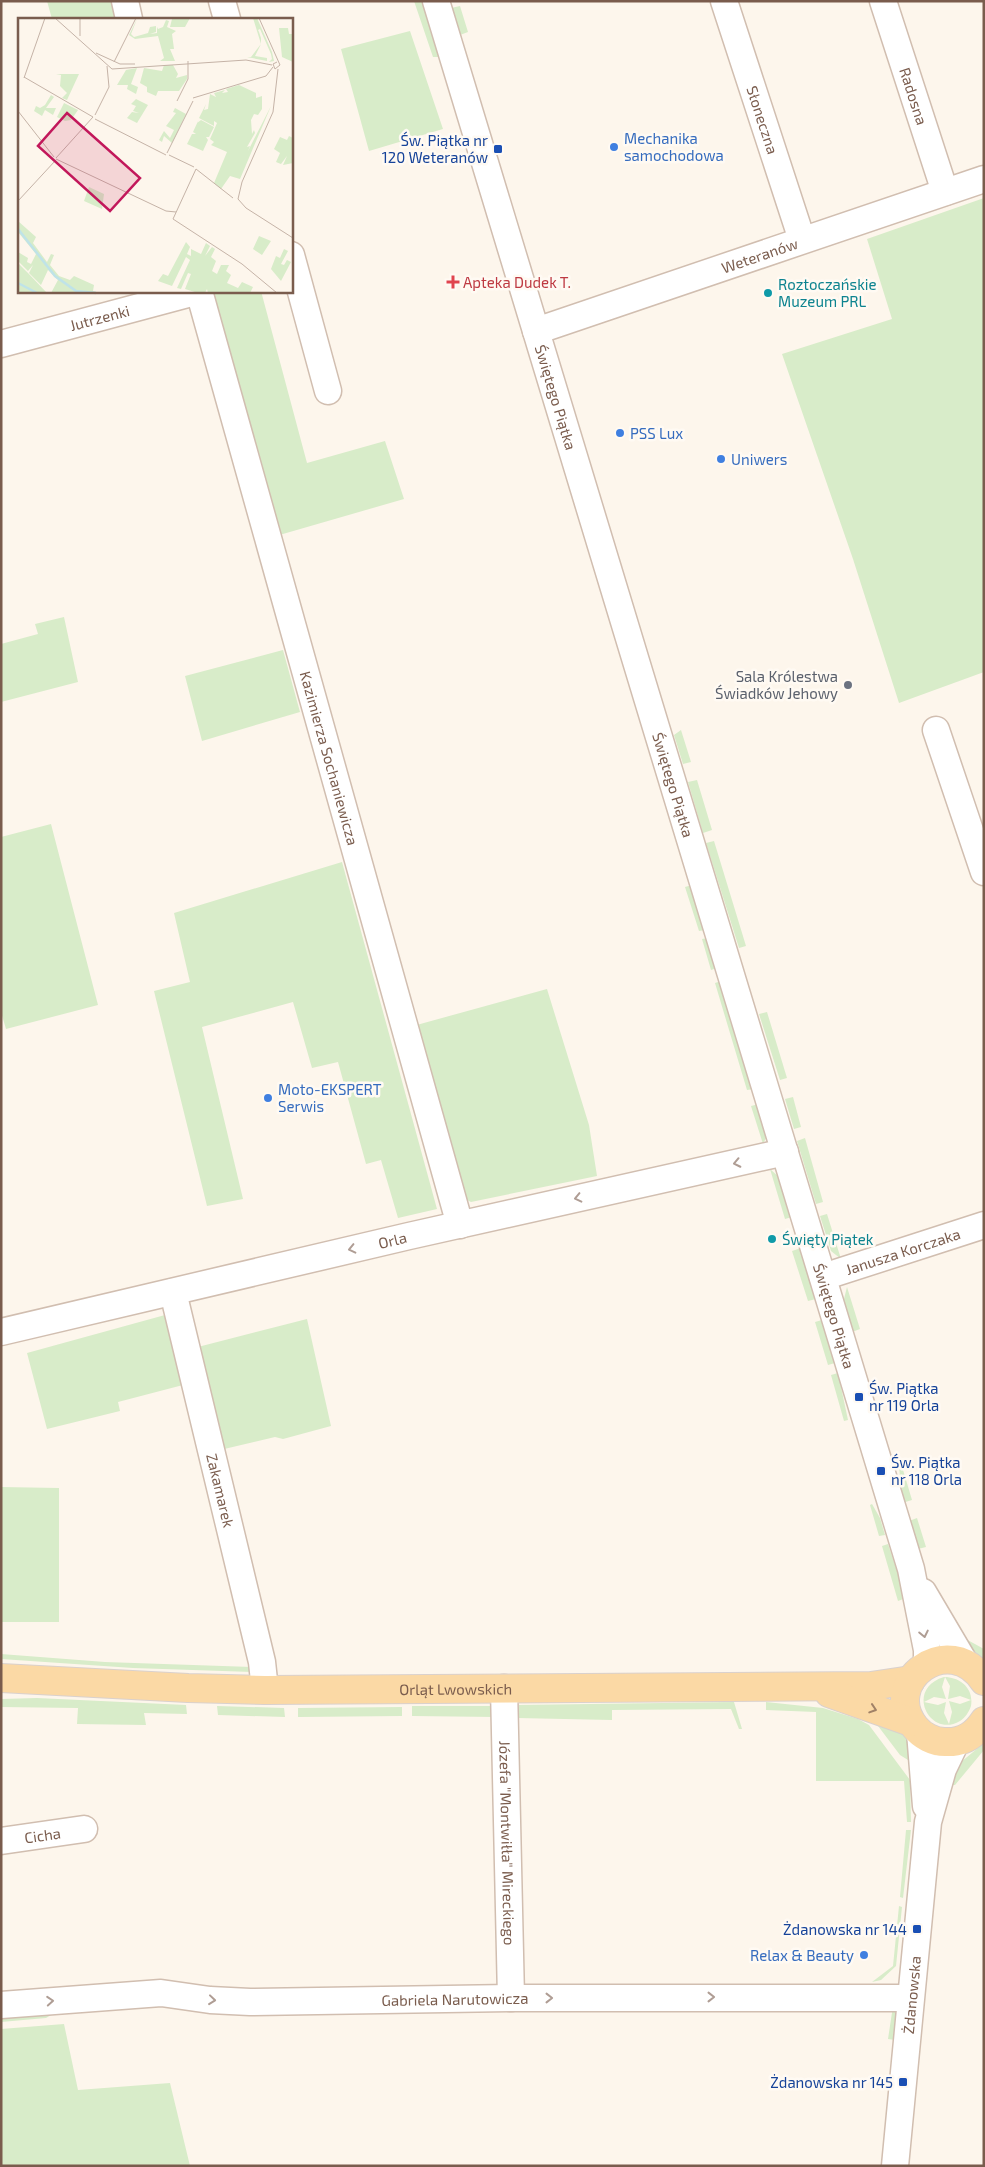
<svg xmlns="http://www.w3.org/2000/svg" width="985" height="2167" font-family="'Exo 2',sans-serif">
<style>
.green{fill:#d8ecc9;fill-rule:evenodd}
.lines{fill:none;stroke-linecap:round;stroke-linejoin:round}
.minor-casing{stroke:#d1beb0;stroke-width:29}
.major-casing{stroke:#dad1cd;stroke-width:30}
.minor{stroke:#fff;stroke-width:26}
.major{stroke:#fbd9a5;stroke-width:28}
.oneway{stroke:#af9d94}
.oneway2{stroke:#a18267}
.shop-dot{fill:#3f7fe0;stroke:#fffaf3;stroke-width:2}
.transit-dot{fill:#1a4fb4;stroke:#fffaf3;stroke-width:2}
.health-dot{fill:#e0444e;stroke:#fffaf3;stroke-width:2}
.culture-dot{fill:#0f9aa8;stroke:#fffaf3;stroke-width:2}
.worship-dot{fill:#6b7280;stroke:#fffaf3;stroke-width:2}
.labels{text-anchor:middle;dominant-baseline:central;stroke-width:5;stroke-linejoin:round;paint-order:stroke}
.street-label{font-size:15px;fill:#7a5c4d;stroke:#fffaf3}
.shop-label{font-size:15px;fill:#366cbe;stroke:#fffaf3;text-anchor:start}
.transit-label{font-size:15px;fill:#164399;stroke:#fffaf3;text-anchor:end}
.health-label{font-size:15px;fill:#be3a42;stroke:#fffaf3;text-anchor:start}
.culture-label{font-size:15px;fill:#0d838f;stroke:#fffaf3;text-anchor:start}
.worship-label{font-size:15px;fill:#5b616d;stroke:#fffaf3;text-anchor:end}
.inset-river{fill:none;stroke:#bfe3e8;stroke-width:2.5}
.inset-road{fill:none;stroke:#c5b3a7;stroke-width:1}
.view{fill:#c2185b;fill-opacity:0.15;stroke:#c2185b;stroke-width:2.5}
.inset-edge{fill:none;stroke:#7a5c4d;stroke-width:2.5}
</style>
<rect width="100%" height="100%" fill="#fdf6ec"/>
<path class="green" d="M47 1H118L122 19H52Z
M414 1H422L440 57H433Z
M460 6 468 32 460 35 451 8Z
M410 31 443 129 369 151 341 49Z
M984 198V672L899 703 853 559 782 354 892 319 867 239Z
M207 291H261L307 463 385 441 404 499 276 536Z
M64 617 78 682 1 702V644L38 634 35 624Z
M283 650 300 712 202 741 185 676Z
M681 730 691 762 683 764 674 735Z
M697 780 712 830 703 833 688 782Z
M51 824 98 1005 6 1029 1 1012V837Z
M714 841 746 946 739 948 706 843Z
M342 862 437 1209 398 1218 381 1160 366 1164 338 1062 312 1068 293 1002 202 1027 243 1199 207 1206 154 991 190 982 174 913Z
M692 885 705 930 699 931 685 887Z
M708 938 717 968 711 970 702 939Z
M721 981 754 1089 747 1090 715 983Z
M547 989 589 1125 597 1176 471 1202 461 1197 413 1026Z
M767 1012 787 1078 780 1080 759 1014Z
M793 1097 801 1127 794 1129 785 1099Z
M759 1104 768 1134 763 1144 751 1106Z
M805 1138 823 1202 816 1204 797 1141Z
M770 1169 779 1177 792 1217 785 1219Z
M827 1214 841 1259 831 1251 820 1216Z
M801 1248 816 1299 808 1301 792 1251Z
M847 1287 860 1329 852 1332 843 1303Z
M165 1315 183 1385 118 1402 120 1411 47 1429 27 1353Z
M307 1319 331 1426 283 1439 275 1437 220 1450 194 1348Z
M822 1320 835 1363 828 1365 815 1322Z
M838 1373 848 1420 844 1421 831 1375Z
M898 1453 912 1500 902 1503Z
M1 1487 59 1488V1622H1Z
M872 1504 880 1518 885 1535 879 1536 870 1505Z
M917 1518 926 1547 918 1549 909 1521Z
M888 1544 906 1598 898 1601 882 1546Z
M953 1632 984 1649V1659L977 1657Z
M1 1654 105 1662 252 1667V1672L133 1668 1 1659Z
M944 1677C960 1677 974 1688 971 1706 969 1712 965 1718 960 1721 930 1739 904 1689 944 1677ZM945 1677 950 1686 948 1699 960 1696 971 1700 960 1704 949 1701 952 1712 949 1724 944 1713 946 1702 938 1705 924 1702 934 1697 946 1699 942 1687Z
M37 1698 186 1705 187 1714 144 1713 146 1725 77 1724 78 1708 1 1707V1699Z
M734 1702 742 1729H739L731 1709 612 1710V1720L517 1718 519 1705Z
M766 1702 823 1708 858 1719 869 1725 910 1780 911 1822H907L904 1781H816V1712L766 1710Z
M217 1706 284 1708 285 1717 218 1715Z
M412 1706H495L496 1717 412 1716Z
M402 1707V1716L298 1717V1708Z
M875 1722C909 1731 908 1731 916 1765L900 1755Z
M984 1743V1750L955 1785H951L961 1762Z
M906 1830H911L903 1898 900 1897Z
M899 1906 902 1907 896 1966 881 1980 872 1982 893 1966Z
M893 2006 897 2015 895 2040 888 2039Z
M60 2010 46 2018 1 2022V2014Z
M64 2024 78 2090 170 2083 190 2166H1V2029Z"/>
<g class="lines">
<g class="minor-casing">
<g id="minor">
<path d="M125 1 129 19"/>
<path d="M222 1 227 19"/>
<path id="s1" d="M436 1 911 1569 927 1650V1664"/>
<path id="s2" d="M724 1 802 240"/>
<path id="s3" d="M883 1 945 192"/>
<path d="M291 255 328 391"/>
<path id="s4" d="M199 291 460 1225"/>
<path id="s5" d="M536 331 984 179"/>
<path id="s6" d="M1 344 199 291"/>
<path d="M936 730 984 872"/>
<path id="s7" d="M823 1277 984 1225"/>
<path id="s8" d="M173 1292 262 1662 265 1690"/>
<path id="s9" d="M1 1332 409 1236 785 1152"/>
<path d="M923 1592 965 1663"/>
<path id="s10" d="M504 1688 511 1998"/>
<path d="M920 1732 926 1806"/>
<path id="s11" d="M1 1841 84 1829"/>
<path id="s12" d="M1 2005 161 1993 210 2000 250 2002 511 1998H909"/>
<path id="s13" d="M895 2166 928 1822 943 1769 956 1742"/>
</g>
</g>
<g class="major-casing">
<g id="major">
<path id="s14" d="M1 1678 188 1688 265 1690 871 1686 911 1680"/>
<path d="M984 1681C949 1629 879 1682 915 1727 922 1736 934 1742 945 1742 962 1743 975 1735 984 1721"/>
<path d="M829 1693 911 1722"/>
</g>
</g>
<use href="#minor" class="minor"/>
<use href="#major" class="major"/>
</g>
<defs><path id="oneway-chevron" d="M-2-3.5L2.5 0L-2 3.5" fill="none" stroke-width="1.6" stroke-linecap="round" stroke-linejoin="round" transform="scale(1.25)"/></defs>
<g class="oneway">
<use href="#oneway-chevron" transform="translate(737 1163) rotate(168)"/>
<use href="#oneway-chevron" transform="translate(578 1198) rotate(167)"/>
<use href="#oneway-chevron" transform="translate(352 1249) rotate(167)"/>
<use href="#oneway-chevron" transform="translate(924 1634) rotate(78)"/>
<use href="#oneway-chevron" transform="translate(711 1997)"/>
<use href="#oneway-chevron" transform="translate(549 1998)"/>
<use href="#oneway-chevron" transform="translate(212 2000) rotate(6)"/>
<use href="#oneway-chevron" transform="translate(50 2001) rotate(-4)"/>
</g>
<use class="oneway2" href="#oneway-chevron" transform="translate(873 1709) rotate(18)"/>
<g class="shop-dot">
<circle cx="614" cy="147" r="5"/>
<circle cx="620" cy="433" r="5"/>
<circle cx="721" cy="459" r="5"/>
<circle cx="268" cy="1098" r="5"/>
<circle cx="864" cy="1955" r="5"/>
</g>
<g class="transit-dot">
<rect x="493" y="144" width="10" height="10" rx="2.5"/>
<rect x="854" y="1392" width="10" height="10" rx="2.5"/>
<rect x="876" y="1466" width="10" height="10" rx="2.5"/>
<rect x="912" y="1924" width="10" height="10" rx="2.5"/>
<rect x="898" y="2077" width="10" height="10" rx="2.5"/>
</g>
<path class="health-dot" d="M450.5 274.5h5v5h5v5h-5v5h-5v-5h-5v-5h5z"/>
<g class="culture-dot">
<circle cx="768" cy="293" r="5"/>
<circle cx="772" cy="1239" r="5"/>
</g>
<circle class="worship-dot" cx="848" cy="685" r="5"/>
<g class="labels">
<g class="street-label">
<text stroke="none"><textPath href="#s3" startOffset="100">Radosna</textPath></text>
<text stroke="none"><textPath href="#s2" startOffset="125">Słoneczna</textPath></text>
<text stroke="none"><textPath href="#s5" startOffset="236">Weteranów</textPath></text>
<text stroke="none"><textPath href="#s6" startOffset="102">Jutrzenki</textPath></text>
<text stroke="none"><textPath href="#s1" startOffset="414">Świętego Piątka</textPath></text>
<text stroke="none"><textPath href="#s4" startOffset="485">Kazimierza Sochaniewicza</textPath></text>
<text stroke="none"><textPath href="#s1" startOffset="819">Świętego Piątka</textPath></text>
<text stroke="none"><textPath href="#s9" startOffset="402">Orla</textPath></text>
<text stroke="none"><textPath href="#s7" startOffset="84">Janusza Korczaka</textPath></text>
<text stroke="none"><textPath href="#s1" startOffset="1374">Świętego Piątka</textPath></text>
<text stroke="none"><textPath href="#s8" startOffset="204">Zakamarek</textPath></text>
<text stroke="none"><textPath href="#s14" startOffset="455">Orląt Lwowskich</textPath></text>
<text stroke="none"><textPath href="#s11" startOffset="42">Cicha</textPath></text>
<text stroke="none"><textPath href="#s10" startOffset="155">Józefa "Montwiłła" Mireckiego</textPath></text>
<text stroke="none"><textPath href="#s13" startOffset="172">Żdanowska</textPath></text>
<text stroke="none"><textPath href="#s12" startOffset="455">Gabriela Narutowicza</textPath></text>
</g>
<g class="shop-label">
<text x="624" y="138">Mechanika<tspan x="624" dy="17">samochodowa</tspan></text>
<text x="630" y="433">PSS Lux</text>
<text x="731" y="459">Uniwers</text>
<text x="278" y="1089">Moto-EKSPERT<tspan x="278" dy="17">Serwis</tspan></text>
<text x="854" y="1955" text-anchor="end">Relax &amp; Beauty</text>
</g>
<g class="transit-label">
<text x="488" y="140">Św. Piątka nr<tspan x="488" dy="17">120 Weteranów</tspan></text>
<text x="869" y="1388" text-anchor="start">Św. Piątka<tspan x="869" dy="17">nr 119 Orla</tspan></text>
<text x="891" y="1462" text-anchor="start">Św. Piątka<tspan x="891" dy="17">nr 118 Orla</tspan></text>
<text x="907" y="1929">Żdanowska nr 144</text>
<text x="893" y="2082">Żdanowska nr 145</text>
</g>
<g class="health-label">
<text x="463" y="282">Apteka Dudek T.</text>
</g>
<g class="culture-label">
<text x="778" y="284">Roztoczańskie<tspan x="778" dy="17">Muzeum PRL</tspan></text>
<text x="782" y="1239">Święty Piątek</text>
</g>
<g class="worship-label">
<text x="838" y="676">Sala Królestwa<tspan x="838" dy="17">Świadków Jehowy</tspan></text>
</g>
</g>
<g transform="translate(18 18)">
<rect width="275" height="275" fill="#fdf6ec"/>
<path d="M172 0 167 9H152L154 1ZM235 0H239L254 34 256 43 251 44 254 41 253 36 242 11 240 12 241 14 243 20V26L237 38 249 40V43L229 39H233L243 26ZM119 1 113 16 116 19 130 15 132 9 138 8V14L132 16 139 15V9L140 11 145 9 148 2 151 3 149 9 158 13 154 16 156 31H152L157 43H142L146 40 140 18 117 21 111 17ZM261 10H270L271 16H275V44L264 39ZM146 47H155L160 56 158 60 169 57V61L161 73H140L138 78 129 74V69L122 65 126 50 144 53ZM119 50 113 66 120 69 118 76 109 71 110 67H99L108 52ZM38 56H61L49 82 44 80 49 75 42 68 43 57ZM221 67 238 75V80L244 78V91L240 97 236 96 233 102 234 116 236 112 237 115 229 129 232 128 230 133 253 88 222 161 212 158 203 171 196 165 209 134 193 127 196 124 192 121 199 105 196 103V108L181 100 188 86 186 92 190 91 192 76 198 79 196 75 207 72 204 75 210 74 208 71ZM33 77 36 79 28 90H38L35 97 27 92 24 98 16 93 18 88 22 90 27 87ZM118 81 130 87 119 105 109 100 114 94 121 95 115 93 118 88 113 86ZM46 85 60 92 53 102 47 103 39 99ZM157 90 168 96 154 125 146 118 144 124 141 122 146 113 152 120 156 112 148 108 158 95 155 94ZM181 101 179 105 183 102 196 109 191 119H188L190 122 185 133 169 126 174 116H178L175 114ZM271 118 275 120V145L265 147 269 138 263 146 258 144 262 135 256 131 262 119 269 122ZM71 169 86 176 84 191 66 183ZM0 203 18 219 15 225 29 244 33 236 36 237 32 247 41 258 52 262 56 258 76 267 75 273 82 275H33L40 262 30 252 23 267 11 255 15 247 10 253 0 243V234L10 240 9 244 13 246 18 236 0 214ZM241 218 253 223 244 237 235 231ZM168 224 172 229 169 236 173 238V231L183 236 188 225 192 228 187 238 194 229 197 231 193 239 198 243 194 253 199 256 203 247H211L208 253 213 257 209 265 220 270 224 264 235 269 232 275H190L189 271 187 275H180L167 271 173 256 170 255 163 271 159 270 172 242 168 239 154 268 140 263 145 256 150 258ZM266 231 270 233 263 246 266 247 269 242 273 244 263 263 253 251 258 238 262 240ZM0 245 10 255 29 275H0Z" fill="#d8ecc9"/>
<path class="inset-river" d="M0 211 37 258 58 273 78 275M0 265 19 275"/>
<path class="inset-road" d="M37 0 94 51 228 42 254 47M62 0V18M241 0 262 47 257 51 255 46 259 44M78 35 102 46H117M96 44 118 0M260 51 255 94 224 164 220 181 228 190 275 220M6 59 75 99M6 60 27 0M175 80 248 58 255 49M159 83 170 61V43M0 93 36 139M77 97 91 69 89 48M77 101 148 137M149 135 175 83M151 137 176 149M38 140 75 99M38 141 148 193 158 194M178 151 155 201 224 246 259 275M178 151 215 180M0 183 37 143"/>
<path class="view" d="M49 95 122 160 92 193 20 128Z"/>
<rect width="275" height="275" class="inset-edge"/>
</g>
<rect width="985" height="2167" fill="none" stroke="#7a5c4d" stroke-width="5"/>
</svg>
